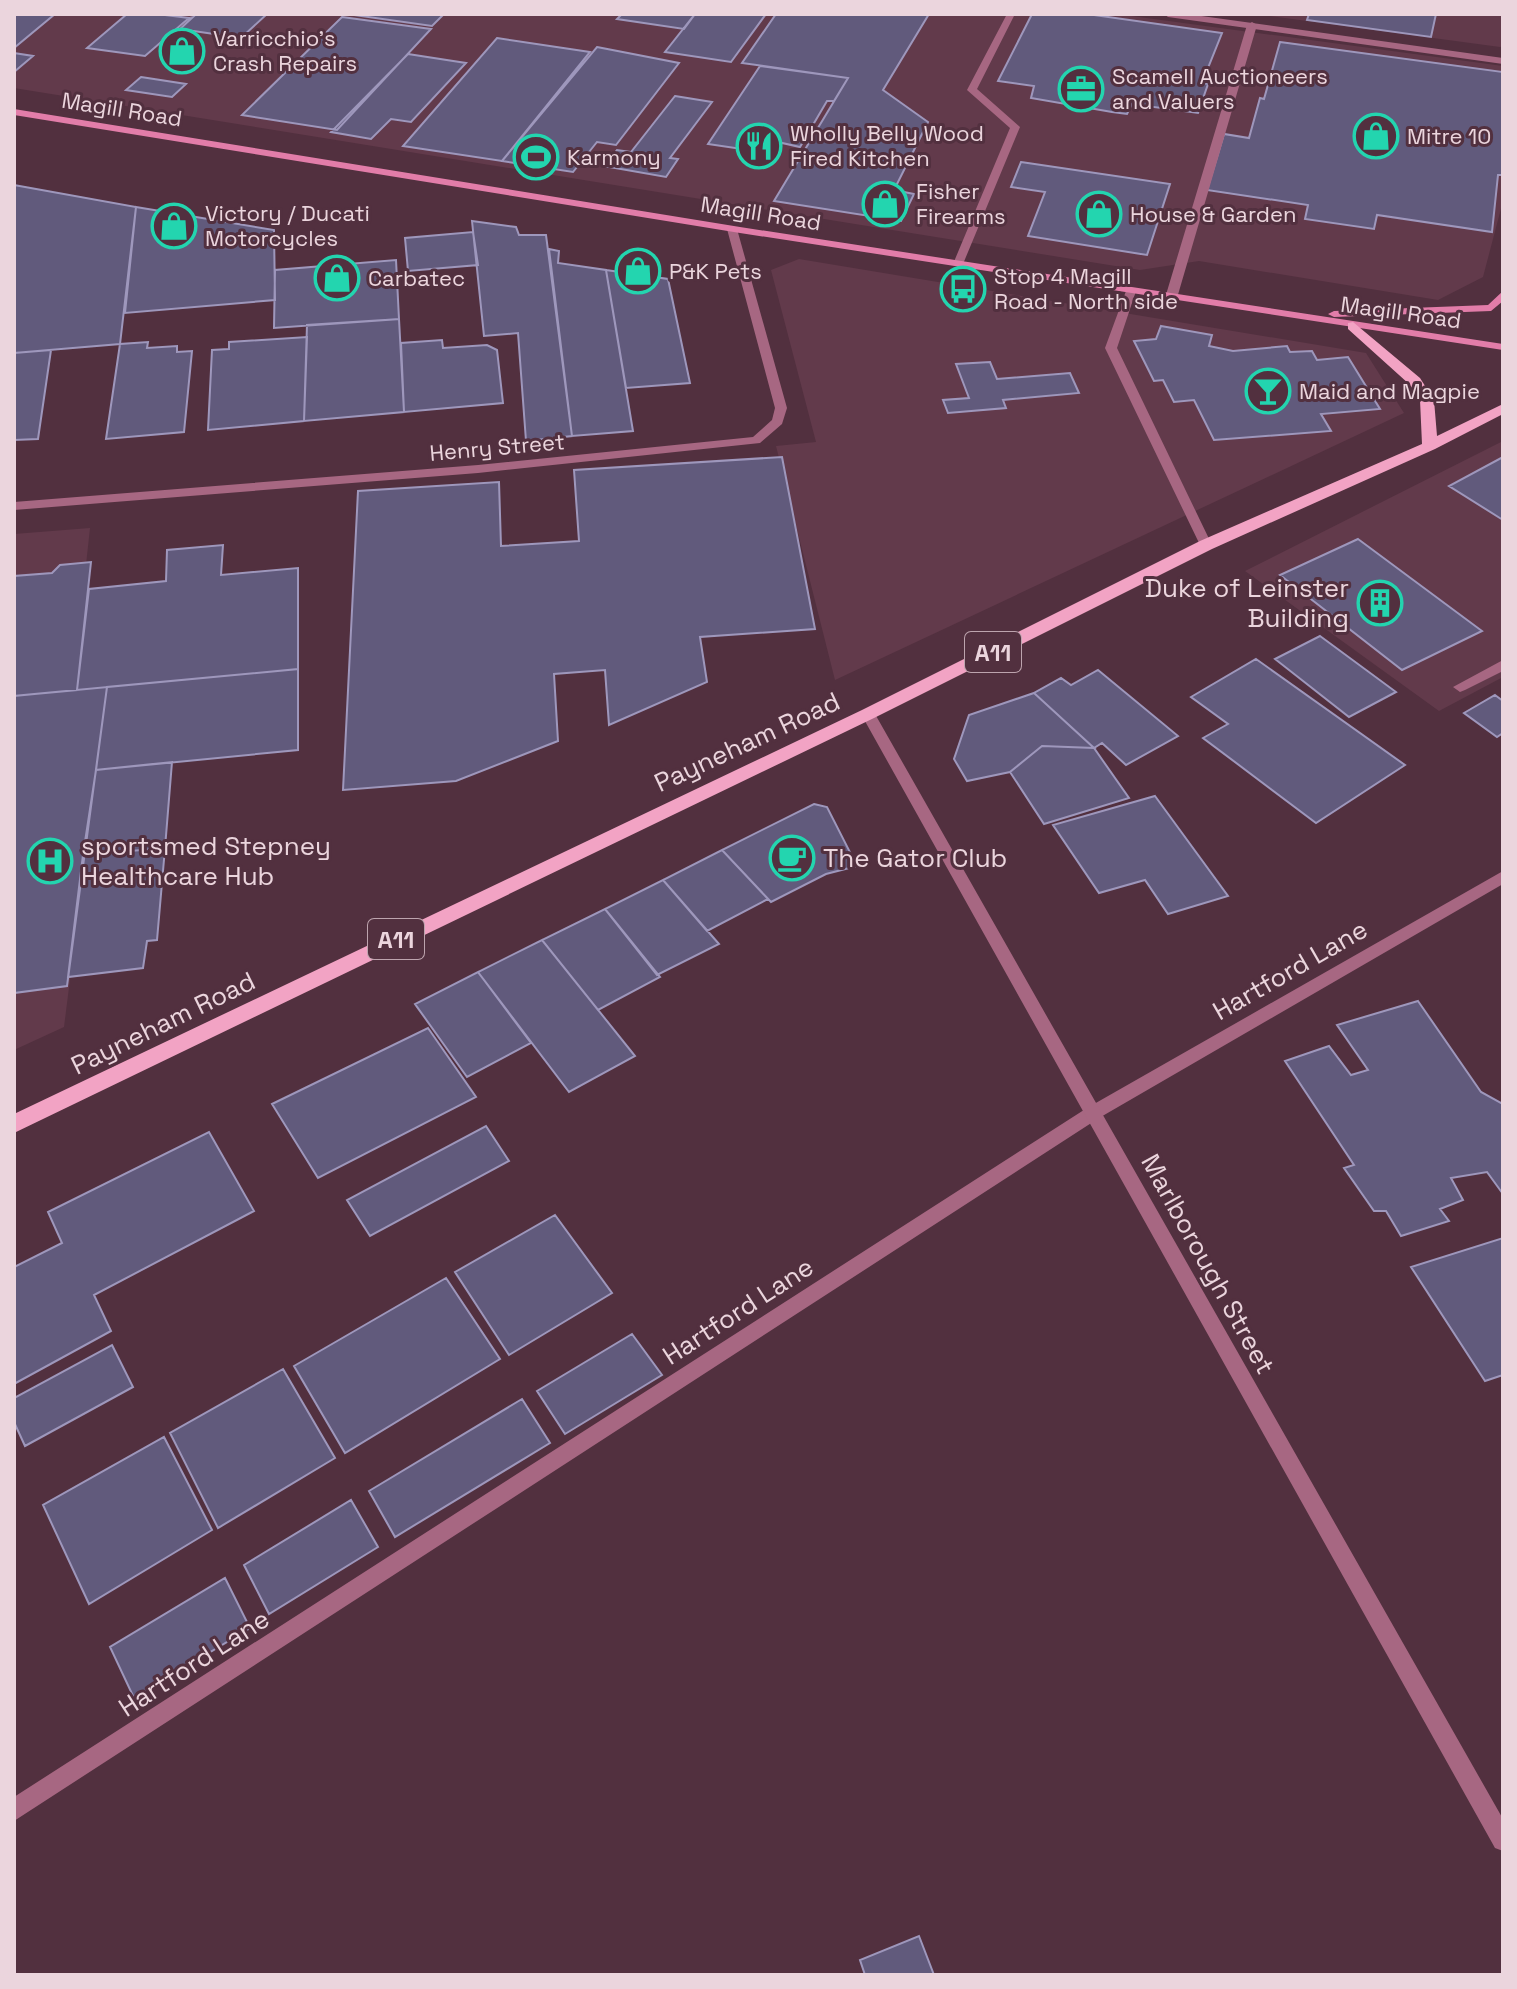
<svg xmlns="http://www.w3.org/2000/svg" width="1517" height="1989" font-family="'Space Grotesk',sans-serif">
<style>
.built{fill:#623a4b}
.building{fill:#615a7c;stroke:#9e97bc;stroke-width:2}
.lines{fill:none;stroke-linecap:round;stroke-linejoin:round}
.service{fill:#a76782;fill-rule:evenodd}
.minor{fill:#a76782;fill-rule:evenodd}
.secondary{fill:#e27da9;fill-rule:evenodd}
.primary{fill:#f2a3c4;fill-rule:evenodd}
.labels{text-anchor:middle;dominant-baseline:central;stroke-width:6;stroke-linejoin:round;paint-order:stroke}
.far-poi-label{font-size:22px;fill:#ebd5dd;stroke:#52303f;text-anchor:start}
.far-street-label{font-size:22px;fill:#ebd5dd;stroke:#52303f}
.shield{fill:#52303f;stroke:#bda4ae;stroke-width:2}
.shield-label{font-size:24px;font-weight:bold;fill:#ebd5dd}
.poi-label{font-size:26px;fill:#ebd5dd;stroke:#52303f;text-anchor:start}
.street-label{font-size:26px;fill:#ebd5dd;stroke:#52303f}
</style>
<rect width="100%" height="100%" fill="#52303f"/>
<path class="built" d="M14 14H1117L1503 66V201L1483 277 1438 300 1199 261 1140 270 14 88Z
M1256 14H1503V46L1500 47Z
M799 259 1366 353 1404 413 835 680 776 446 816 442 771 270Z
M1503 441V677L1439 711 1245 571Z
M90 528 72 694 107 687 64 1027 14 1050V534Z"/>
<path class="building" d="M15 14H55L14 48Z
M127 14H157L189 18 145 56 87 48Z
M185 14H267L241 38 180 29 194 16Z
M347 14H444L432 26Z
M622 14H695L684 29 617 19Z
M695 14H766L731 62 665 52Z
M776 14H929L883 90 928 122 894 190 914 194 901 221 774 201 848 78 742 63Z
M1032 14H1087L1222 33 1202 83 1208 84 1198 113 1132 104 1127 114 1112 112 1031 98 1034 86 998 81Z
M1309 14H1436L1431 37 1307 20Z
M342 17 431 29 337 130 242 115Z
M497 38 590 52 502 161 403 146Z
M1280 42 1503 72V175H1498L1492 232 1377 215 1374 229 1305 219 1308 205 1207 190 1224 134 1249 138 1260 98 1264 99Z
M597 47 679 63 616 145 597 142 573 172 502 161Z
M14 53 33 56 14 72Z
M408 54 466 63 411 122 391 119 371 139 331 132Z
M760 66 848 78 834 101H827L800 147 782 143 775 154 708 144Z
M141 77 186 84 172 97 126 90Z
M675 96 712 102 670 158 678 159 666 177 604 166 617 150 631 152Z
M1021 162 1170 184 1147 255 1028 236 1045 192 1011 187Z
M14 185 136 207 120 344 14 353Z
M136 207 274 230 275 300 125 313Z
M472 221 516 227 519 235H546L572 436 526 441 518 333 484 336Z
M473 232 478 265 408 271 405 238Z
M549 249 559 251 558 263 606 270 633 431 572 436Z
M396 260 399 319 274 328 275 270Z
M606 270 668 279 690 383 626 388Z
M399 319 404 412 304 421 307 325Z
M1161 326 1212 335 1209 346 1233 351 1287 346 1290 352 1312 351 1317 360 1348 357 1380 409 1321 414 1331 431 1214 440 1194 400 1174 402 1163 380 1154 381 1134 341 1156 339Z
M307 337 304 421 208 430 212 350 229 349V342Z
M442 340 443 348 487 345 497 350 503 403 404 412 401 343Z
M148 342 147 348 177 346V352L192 351 184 432 106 439 120 344Z
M51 350 38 439 14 440V353Z
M990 362 997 379 1070 373 1079 393 1003 400 1006 408 948 413 943 400 969 398 956 364Z
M782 457 815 629 700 637 707 682 609 725 605 670 554 674 558 741 456 781 343 790 358 491 499 482 501 546 579 541 574 470Z
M1503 457V520L1449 486Z
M1358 539 1482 631 1402 670 1280 575Z
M223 545 221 575 298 568V669L77 690 89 589 166 581 167 550Z
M91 562 77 690 14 696V576L52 573 60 565Z
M1320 636 1396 692 1349 717 1275 659Z
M1256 659 1405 765 1316 823 1203 738 1228 724 1191 697Z
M298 669V750L96 770 107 687Z
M1098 670 1178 736 1126 765 1102 743 1094 748 1034 693 1061 678 1071 685Z
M107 687 67 986 14 993V696Z
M1034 693 1094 748 1042 746 1010 772 967 781 954 759 969 715Z
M1495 695 1503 701V733L1497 737 1464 713Z
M1042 746 1094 748 1129 798 1044 824 1010 772Z
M172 762 165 848 83 855 96 770Z
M1155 796 1228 896 1168 914 1145 880 1099 893 1053 825Z
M814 804 827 807 857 866 826 874 771 902 722 850Z
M165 848 157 940 147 941 143 968 68 977 83 855Z
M722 850 768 899 707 931 663 880Z
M663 880 719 944 657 975 605 909Z
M605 909 660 977 598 1010 542 940Z
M542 940 635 1056 569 1092 478 972Z
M478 972 531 1043 467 1077 415 1004Z
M1418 1001 1481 1092 1503 1104V1194L1487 1172 1451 1178 1463 1200 1440 1209 1449 1221 1401 1236 1386 1211H1374L1344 1168 1354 1165 1285 1061 1329 1046 1351 1075 1368 1070 1337 1025Z
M428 1028 476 1097 318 1178 272 1104Z
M486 1126 509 1161 370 1236 347 1200Z
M209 1132 254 1211 94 1295 111 1331 14 1384V1267L62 1243 48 1212Z
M555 1215 612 1293 509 1355 455 1272Z
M1503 1238V1375L1485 1381 1411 1267Z
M446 1278 500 1359 345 1453 294 1366Z
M632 1334 662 1375 565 1434 537 1391Z
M112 1345 133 1387 25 1446 14 1422V1398Z
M283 1369 335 1458 218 1528 170 1433Z
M522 1399 550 1443 395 1537 369 1491Z
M164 1437 212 1530 89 1604 43 1505Z
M351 1500 378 1547 269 1614 244 1565Z
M225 1578 250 1628 134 1698 110 1647Z
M919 1936 934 1975H865L860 1960Z"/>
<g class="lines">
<path class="service" d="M1007 14H1015L977 89 1020 127 963 264 958 267 953 264 1010 128 967 90Z
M1252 22 1257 25 1177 298 1167 300 1165 298 1247 25Z
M1131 288 1136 291 1117 348 1212 545 1211 548 1206 549 1200 545 1105 348 1126 291Z
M1503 660V671L1465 690 1460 692 1453 687Z
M1503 871V884L1099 1118 14 1821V1797L1087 1108Z"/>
<path class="minor" d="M1164 14H1187L1503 58V64L1168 17Z
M732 226 737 229 787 408 782 424 760 443 478 473 14 510V502L478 465 753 437 772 420 775 408 727 229Z
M868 709 875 714 1503 1819V1851L1495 1848 861 714Z"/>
<path class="secondary" d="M14 109 740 227 1503 344V350L740 233 14 115Z
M1503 291V301L1491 311 1334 317 1328 314 1334 311 1488 305Z"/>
<path class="primary" d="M1353 322 1420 378 1434 400 1437 436 1503 404V414L1435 449 1212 549 874 718 14 1133V1114L862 710 1200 541 1422 444 1420 400 1409 384 1348 329V323Z"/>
</g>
<defs>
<g id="shop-ring" transform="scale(2.3)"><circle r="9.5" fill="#52303f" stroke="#23d5af" stroke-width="1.5"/><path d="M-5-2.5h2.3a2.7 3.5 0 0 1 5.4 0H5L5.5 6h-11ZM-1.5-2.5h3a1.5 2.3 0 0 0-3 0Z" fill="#23d5af"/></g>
<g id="office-ring" transform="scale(2.3)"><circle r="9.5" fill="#52303f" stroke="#23d5af" stroke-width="1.5"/><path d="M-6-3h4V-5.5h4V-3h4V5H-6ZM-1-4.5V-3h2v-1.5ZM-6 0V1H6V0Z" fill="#23d5af"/></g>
<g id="restaurant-ring" transform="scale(2.3)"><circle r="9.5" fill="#52303f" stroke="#23d5af" stroke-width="1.5"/><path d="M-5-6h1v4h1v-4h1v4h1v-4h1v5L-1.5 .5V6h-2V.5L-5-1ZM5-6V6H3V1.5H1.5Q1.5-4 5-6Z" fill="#23d5af"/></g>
<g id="stadium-ring" transform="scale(2.3)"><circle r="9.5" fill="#52303f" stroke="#23d5af" stroke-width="1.5"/><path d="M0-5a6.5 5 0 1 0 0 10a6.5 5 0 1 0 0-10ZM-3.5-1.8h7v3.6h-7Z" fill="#23d5af"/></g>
<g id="bus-ring" transform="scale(2.3)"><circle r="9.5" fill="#52303f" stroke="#23d5af" stroke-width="1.5"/><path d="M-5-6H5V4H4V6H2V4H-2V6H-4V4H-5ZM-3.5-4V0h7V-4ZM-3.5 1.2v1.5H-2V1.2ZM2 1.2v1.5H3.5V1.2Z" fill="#23d5af"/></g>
<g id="bar-ring" transform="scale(2.3)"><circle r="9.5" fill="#52303f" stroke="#23d5af" stroke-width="1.5"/><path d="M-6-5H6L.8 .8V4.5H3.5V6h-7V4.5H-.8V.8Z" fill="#23d5af"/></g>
<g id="building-ring" transform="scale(2.3)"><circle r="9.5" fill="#52303f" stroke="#23d5af" stroke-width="1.5"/><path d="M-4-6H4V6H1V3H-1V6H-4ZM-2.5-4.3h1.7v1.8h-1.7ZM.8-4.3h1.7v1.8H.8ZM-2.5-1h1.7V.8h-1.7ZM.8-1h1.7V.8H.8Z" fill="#23d5af"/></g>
<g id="cafe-ring" transform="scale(2.3)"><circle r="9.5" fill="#52303f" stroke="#23d5af" stroke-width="1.5"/><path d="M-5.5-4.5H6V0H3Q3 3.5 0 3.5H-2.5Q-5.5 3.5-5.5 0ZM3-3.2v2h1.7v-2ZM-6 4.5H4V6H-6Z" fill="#23d5af"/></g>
<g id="hospital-ring" transform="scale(2.3)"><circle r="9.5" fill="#52303f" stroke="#23d5af" stroke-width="1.5"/><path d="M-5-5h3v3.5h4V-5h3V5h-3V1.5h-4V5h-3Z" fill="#23d5af"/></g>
</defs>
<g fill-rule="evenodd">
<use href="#shop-ring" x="182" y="51"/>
<use href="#office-ring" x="1081" y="89"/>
<use href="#shop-ring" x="1376" y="136"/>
<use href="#restaurant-ring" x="759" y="146"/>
<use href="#stadium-ring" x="536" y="157"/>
<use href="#shop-ring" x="885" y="204"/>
<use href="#shop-ring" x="1099" y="214"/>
<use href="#shop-ring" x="174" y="226"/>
<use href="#shop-ring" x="638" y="271"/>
<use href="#shop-ring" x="337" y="278"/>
<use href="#bus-ring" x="963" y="289"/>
<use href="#bar-ring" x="1268" y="391"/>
<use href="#building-ring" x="1380" y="603"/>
<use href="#cafe-ring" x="792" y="858"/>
<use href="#hospital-ring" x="50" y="861"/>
</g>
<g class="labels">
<g class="far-poi-label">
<text x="213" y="38">Varricchio's<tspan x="213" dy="25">Crash Repairs</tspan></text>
<text x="1112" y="76">Scamell Auctioneers<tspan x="1112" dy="25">and Valuers</tspan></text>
<text x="790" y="133">Wholly Belly Wood<tspan x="790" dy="25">Fired Kitchen</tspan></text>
<text x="1407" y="136">Mitre 10</text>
<text x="567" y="157">Karmony</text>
<text x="916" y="191">Fisher<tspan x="916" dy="25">Firearms</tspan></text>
<text x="205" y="213">Victory / Ducati<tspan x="205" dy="25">Motorcycles</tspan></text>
<text x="1130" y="214">House &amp; Garden</text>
<text x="669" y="271">P&amp;K Pets</text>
<text x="994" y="276">Stop 4 Magill<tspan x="994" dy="25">Road - North side</tspan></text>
<text x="368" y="278">Carbatec</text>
<text x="1299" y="391">Maid and Magpie</text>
</g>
<g class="far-street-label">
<text transform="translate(122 109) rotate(9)">Magill Road</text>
<text transform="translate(761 213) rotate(9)">Magill Road</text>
<text transform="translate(1401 312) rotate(8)">Magill Road</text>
<text transform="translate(497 447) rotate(-5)">Henry Street</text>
</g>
<g class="shield">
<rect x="965" y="632" width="56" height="40" rx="6"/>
<rect x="368" y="919" width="56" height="40" rx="6"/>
</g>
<g class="shield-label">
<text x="993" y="652">A11</text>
<text x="396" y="939">A11</text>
</g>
<g class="poi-label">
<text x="1349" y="588" text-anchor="end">Duke of Leinster<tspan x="1349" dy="30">Building</tspan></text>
<text x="81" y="846">sportsmed Stepney<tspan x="81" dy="30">Healthcare Hub</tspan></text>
<text x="823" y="858">The Gator Club</text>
</g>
<g class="street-label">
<text transform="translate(747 742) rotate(-25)">Payneham Road</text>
<text transform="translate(1290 970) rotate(-30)">Hartford Lane</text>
<text transform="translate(163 1023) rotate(-26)">Payneham Road</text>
<text transform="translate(1208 1264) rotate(61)">Marlborough Street</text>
<text transform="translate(738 1311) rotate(-33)">Hartford Lane</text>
<text transform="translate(194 1663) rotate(-33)">Hartford Lane</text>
</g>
</g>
<rect width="1517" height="1989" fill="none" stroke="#ebd5dd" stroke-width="32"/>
</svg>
